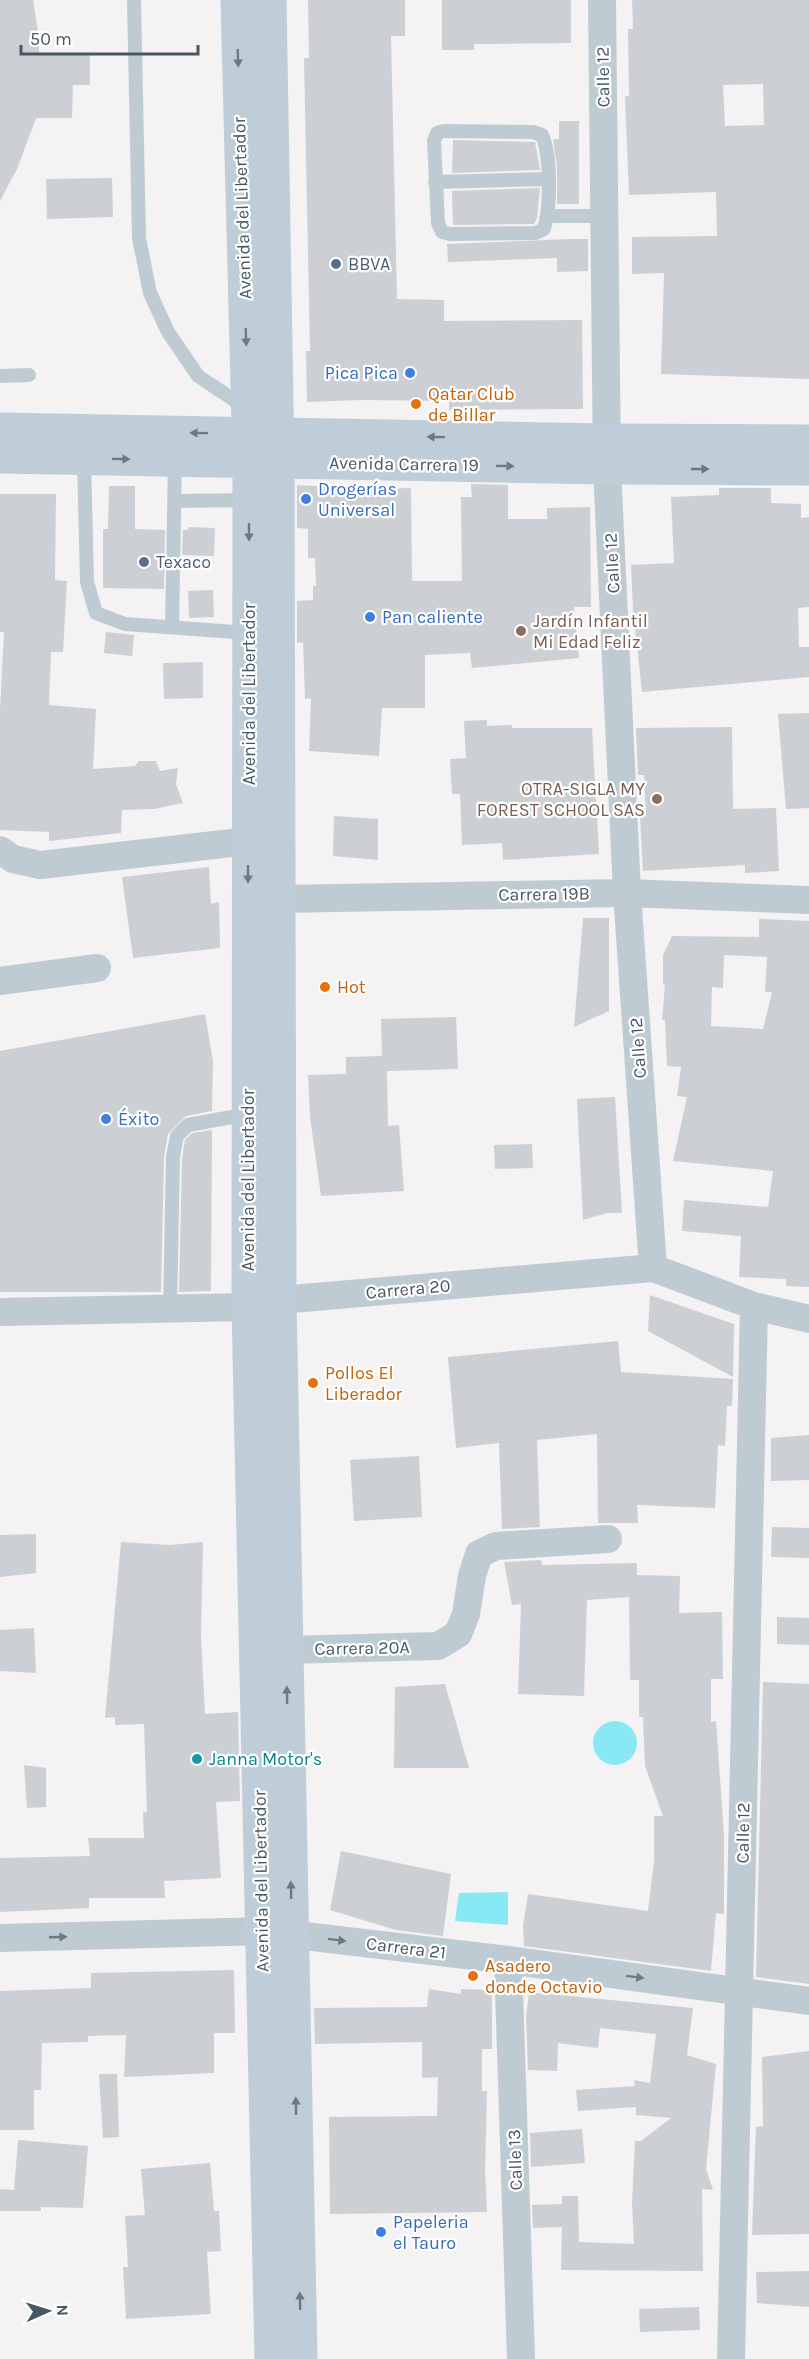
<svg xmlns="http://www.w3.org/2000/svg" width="809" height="2359" font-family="Karla,sans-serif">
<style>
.water{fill:#88e9f4}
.building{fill:#ccd0d5;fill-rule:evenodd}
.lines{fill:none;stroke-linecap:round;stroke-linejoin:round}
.service{stroke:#bfcbd2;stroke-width:14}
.minor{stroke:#bfcbd2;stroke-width:28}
.secondary{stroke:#becdd7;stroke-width:33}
.oneway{fill:#6b7b85}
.oneway2{fill:#6c7a84}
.service-dot{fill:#5c6f8a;stroke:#fff;stroke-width:2}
.shop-dot{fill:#3f7fe0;stroke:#fff;stroke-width:2}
.food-dot{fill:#e8710a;stroke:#fff;stroke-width:2}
.education-dot{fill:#8d6e63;stroke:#fff;stroke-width:2}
.culture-dot{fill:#0f9aa8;stroke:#fff;stroke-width:2}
.labels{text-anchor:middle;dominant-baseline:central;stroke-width:4.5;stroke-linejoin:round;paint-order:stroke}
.street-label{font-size:18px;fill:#485862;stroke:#fff}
.service-label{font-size:18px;fill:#4e5e75;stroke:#fff;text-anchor:start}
.shop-label{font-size:18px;fill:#366cbe;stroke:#fff;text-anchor:start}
.food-label{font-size:18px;fill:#c56008;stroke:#fff;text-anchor:start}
.education-label{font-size:18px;fill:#785e54;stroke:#fff;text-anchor:start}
.culture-label{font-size:18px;fill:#0d838f;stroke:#fff;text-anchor:start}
</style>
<rect width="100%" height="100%" fill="#f4f2f2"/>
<path class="water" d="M593 1743a22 22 0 1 1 44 0a22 22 0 1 1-44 0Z
M508 1892V1925L455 1921 459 1893Z"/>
<path class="building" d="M0 0H33L39 38V55L90 54V85H73L72 118H36L17 169 0 201Z
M308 0H405V36H391L397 299 444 300V321L582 320 583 409 449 410V401L361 400 307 402 306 351H310L304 58H309Z
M442 0H571V43L474 44V50H442Z
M632 0H809V379L661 374 664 273 632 274V237L717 236 716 192 629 195 625 96H629L628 29H633ZM763 84 764 125 725 126 723 85Z
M559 121H579V204H557V168L553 139H559Z
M453 140 535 142 540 170 452 173Z
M112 178 113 217 47 219 46 179Z
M540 188 537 218 534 224 453 225 452 191Z
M570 239H588V271L557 272V258L448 262 447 244Z
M471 484 508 485V519H547V508L590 507 591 607H574L579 658 472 668 470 653 425 655V708H382L379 756 309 751 311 698 305 699 303 642 297 643V601L313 600V586H316L315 558H308V529L297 528V485L365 489 411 488 412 581H462L461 497H472Z
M109 486H135V529L165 530 164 589 103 588V529H108Z
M719 488H771V503L801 504V518L809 517V607L798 608 799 647H809V677L642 692 633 610 631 565 674 563 671 497 719 495Z
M0 494H56L55 580 67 581 63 652H51L49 705 96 709 93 769 135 766 139 761H156L160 771 178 768 176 784 183 803 154 809 122 810 121 833 49 841V832L0 830V710L4 632H0Z
M189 527 215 528 214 556 182 555 183 530H188Z
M213 590 214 617 189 618 188 591Z
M106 632 134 635 132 656 104 653Z
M203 662V698L164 699 163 663Z
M809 713V808L786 809 778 714Z
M487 720V726L512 725V728H592L599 854 503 860 502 843 462 845 460 794H452L450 759 466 758 464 721Z
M732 727 733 809 776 808 779 871 745 873V865L643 871 640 816H646L644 775H638L636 728Z
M334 816 378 819V860L333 856Z
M209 867 211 904 219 902 220 948 133 958 122 877Z
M583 918H609V1011L574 1027Z
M759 919 809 921V1287L786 1286V1279L739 1277 741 1236 682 1231 684 1200 768 1207 773 1171 673 1161 687 1097 677 1096 681 1067 667 1066 665 1020H662L665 985 663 984V955L672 936 759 937ZM724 955 767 957 765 992H772L763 1029 711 1026 712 987 723 988Z
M205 1014 213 1061 212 1111 186 1116 168 1134 164 1157 161 1292H0V1051Z
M456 1017 458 1069 387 1071 388 1126 399 1125 404 1191 321 1196 310 1117 308 1075 346 1074V1057L382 1056 381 1019Z
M615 1097 622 1213H607L583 1220 577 1099Z
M212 1130 211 1291 179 1292 182 1158 185 1140 192 1133Z
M532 1144 533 1168 495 1169 494 1145Z
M650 1295 734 1324 733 1377 648 1331Z
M618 1341 621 1372 733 1379 732 1406H727L725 1446 718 1445 715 1508 637 1505 638 1523H598L597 1434 537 1440 540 1527 502 1529 499 1443 456 1448 448 1357Z
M809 1435V1480L771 1481V1438Z
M419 1456 422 1517 354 1521 350 1460Z
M772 1527 809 1528V1558L771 1557Z
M36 1534V1573L0 1577V1535Z
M121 1542 170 1545 203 1542 201 1636 205 1714 238 1712 240 1801 216 1802 221 1878 164 1881 165 1898H89V1908L0 1912V1858L90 1856 88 1838H144L143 1812H147L144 1724 115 1725V1717L105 1718Z
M541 1560 542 1565 637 1563V1575L680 1576 679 1613 722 1612 723 1679H711V1722L716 1721 724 1835V1914L716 1913 711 1971 524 1946 523 1926 528 1894 648 1911 654 1861V1816H663L645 1766 643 1717H639V1680H630L629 1597 587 1600 584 1696 518 1694 521 1604 512 1605 504 1562Z
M777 1617 809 1618V1645L777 1644Z
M34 1628 36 1673 0 1671V1630Z
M763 1682 809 1684V1984L756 1977Z
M445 1684 469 1768H394L395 1687Z
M24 1765 46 1768V1807L27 1808Z
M341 1851 451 1874 443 1936 396 1930 330 1910Z
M234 1970 235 2033H214V2073L124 2077 126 2035 88 2036V2042L42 2043 41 2090H34V2130H0V1991L91 1988V1973Z
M429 1989 461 1994V1989L492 1990V2049H482V2091H487L485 2171 487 2212 330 2214 329 2117 437 2116 438 2077 422 2078V2042L315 2044 314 2008 427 2007Z
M529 1992 693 2008 687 2055 716 2064 706 2169 713 2190 702 2189 703 2271 561 2270 562 2227 533 2228 532 2205 562 2204V2196H578L579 2242 634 2244 632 2203 635 2141H641L671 2118 636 2115V2107L578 2111 576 2090 635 2086 634 2080 650 2083 656 2034 600 2028 598 2048 558 2043 557 2071 528 2070 526 2017Z
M809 2051V2234L752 2235 756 2127 763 2126 762 2057Z
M99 2074H117L119 2137 103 2138Z
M582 2129 585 2163 531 2167 530 2133Z
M18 2140 88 2146 83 2208 41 2207V2211H0V2189L14 2190Z
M210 2163 214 2211H219L221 2251 207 2252 211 2314 126 2319 123 2267H128L125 2216 145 2215 141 2169Z
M809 2271V2307L757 2303 756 2272Z
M699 2307 700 2330 640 2332 639 2309Z"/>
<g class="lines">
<path class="service" d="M134 0 139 238 150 293 168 332 198 376 246 408
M444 131 533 132 542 135C551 156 551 206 544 229L536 233 450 234 442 232 438 223 434 141 437 133Z
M435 182 548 179
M548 216H604
M0 376 29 375
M84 458 87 582 96 613 125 624 249 633
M175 501 249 500
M172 627 175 460
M170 1309 173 1157 177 1136 188 1125 248 1114"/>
<path class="minor" d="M602 0 607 468 627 893 653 1268
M0 850 13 859 40 865 249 841
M279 899 627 893 809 900
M0 981 97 968
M0 1312 248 1307 280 1300 653 1268 754 1306 809 1319
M286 1650 438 1646 458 1634 466 1614 472 1576 479 1554 496 1546 608 1539
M0 1938 262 1931 508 1960 809 2001
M508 1960 521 2359
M731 2359 754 1306"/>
<path class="secondary" d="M237 0 249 461 248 1307 271 2359
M270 0 278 461 280 1300 301 2359
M0 429 607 440 809 441
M0 457 607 468 809 469"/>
</g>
<defs><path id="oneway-solid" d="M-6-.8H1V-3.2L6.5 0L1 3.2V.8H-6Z" transform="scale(1.5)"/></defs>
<g class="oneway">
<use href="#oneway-solid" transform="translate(238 58) rotate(88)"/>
<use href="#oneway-solid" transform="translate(246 337) rotate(88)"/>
<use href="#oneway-solid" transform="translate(199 433) rotate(-179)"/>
<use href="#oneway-solid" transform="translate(436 437) rotate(-179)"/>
<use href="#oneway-solid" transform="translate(121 459) rotate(1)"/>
<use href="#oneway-solid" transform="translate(505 466) rotate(1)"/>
<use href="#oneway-solid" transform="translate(700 469)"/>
<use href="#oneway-solid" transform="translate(249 532) rotate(90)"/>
<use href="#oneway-solid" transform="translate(248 874) rotate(90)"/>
<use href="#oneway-solid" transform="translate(287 1695) rotate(-91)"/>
<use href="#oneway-solid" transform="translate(291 1890) rotate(-91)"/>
<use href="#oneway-solid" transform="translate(296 2106) rotate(-91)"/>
<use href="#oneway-solid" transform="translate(300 2301) rotate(-91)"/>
</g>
<g class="oneway2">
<use href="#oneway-solid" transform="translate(58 1937) rotate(-2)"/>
<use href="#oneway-solid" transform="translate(337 1940) rotate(7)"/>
<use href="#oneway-solid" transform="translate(635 1977) rotate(7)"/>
</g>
<g class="service-dot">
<circle cx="336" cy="264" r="6"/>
<circle cx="144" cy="562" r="6"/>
</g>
<g class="shop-dot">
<circle cx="410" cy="373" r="6"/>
<circle cx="306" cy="499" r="6"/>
<circle cx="370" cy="617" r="6"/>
<circle cx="106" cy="1119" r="6"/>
<circle cx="381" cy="2232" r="6"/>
</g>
<g class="food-dot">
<circle cx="416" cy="404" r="6"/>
<circle cx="325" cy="987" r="6"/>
<circle cx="313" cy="1383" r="6"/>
<circle cx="473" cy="1976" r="6"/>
</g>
<g class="education-dot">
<circle cx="521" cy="631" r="6"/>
<circle cx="657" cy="799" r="6"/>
</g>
<circle class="culture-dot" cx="197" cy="1759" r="6"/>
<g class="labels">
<g class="street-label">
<text transform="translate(603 77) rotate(-91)">Calle 12</text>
<text transform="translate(242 208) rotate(-92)">Avenida del Libertador</text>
<text transform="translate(404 464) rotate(1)">Avenida Carrera 19</text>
<text transform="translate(612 563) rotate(-93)">Calle 12</text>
<text transform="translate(249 694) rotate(-90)">Avenida del Libertador</text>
<text transform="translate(544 894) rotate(-1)">Carrera 19B</text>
<text transform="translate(638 1048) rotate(-94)">Calle 12</text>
<text transform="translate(248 1180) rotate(-90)">Avenida del Libertador</text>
<text transform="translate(408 1289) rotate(-5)">Carrera 20</text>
<text transform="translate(362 1648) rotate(-1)">Carrera 20A</text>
<text transform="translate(743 1833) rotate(-89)">Calle 12</text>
<text transform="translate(261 1881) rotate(-91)">Avenida del Libertador</text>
<text transform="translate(406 1948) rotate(7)">Carrera 21</text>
<text transform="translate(515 2160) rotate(-92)">Calle 13</text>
</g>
<g class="service-label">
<text x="348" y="264">BBVA</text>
<text x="156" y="562">Texaco</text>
</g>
<g class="shop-label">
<text x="398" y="373" text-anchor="end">Pica Pica</text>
<text x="318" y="489">Drogerías<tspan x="318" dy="21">Universal</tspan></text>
<text x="382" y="617">Pan caliente</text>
<text x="118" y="1119">Éxito</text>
<text x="393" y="2222">Papeleria<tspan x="393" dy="21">el Tauro</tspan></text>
</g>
<g class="food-label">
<text x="428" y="394">Qatar Club<tspan x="428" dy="21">de Billar</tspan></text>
<text x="337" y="987">Hot</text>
<text x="325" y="1373">Pollos El<tspan x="325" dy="21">Liberador</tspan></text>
<text x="485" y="1966">Asadero<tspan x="485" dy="21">donde Octavio</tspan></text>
</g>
<g class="education-label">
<text x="533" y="621">Jardín Infantil<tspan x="533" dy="21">Mi Edad Feliz</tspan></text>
<text x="645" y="789" text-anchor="end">OTRA-SIGLA MY<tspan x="645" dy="21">FOREST SCHOOL SAS</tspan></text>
</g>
<g class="culture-label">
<text x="209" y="1759">Janna Motor's</text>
</g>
</g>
<g transform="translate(48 2311) rotate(87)" stroke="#ffffff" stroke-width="4.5" paint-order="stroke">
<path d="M0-4.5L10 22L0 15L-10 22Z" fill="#485862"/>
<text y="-9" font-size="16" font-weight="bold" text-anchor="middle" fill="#485862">N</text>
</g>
<path d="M21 45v9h177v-9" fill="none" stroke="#485862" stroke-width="3"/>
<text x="30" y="45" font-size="18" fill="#485862" stroke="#ffffff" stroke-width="4.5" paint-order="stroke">50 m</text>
</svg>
